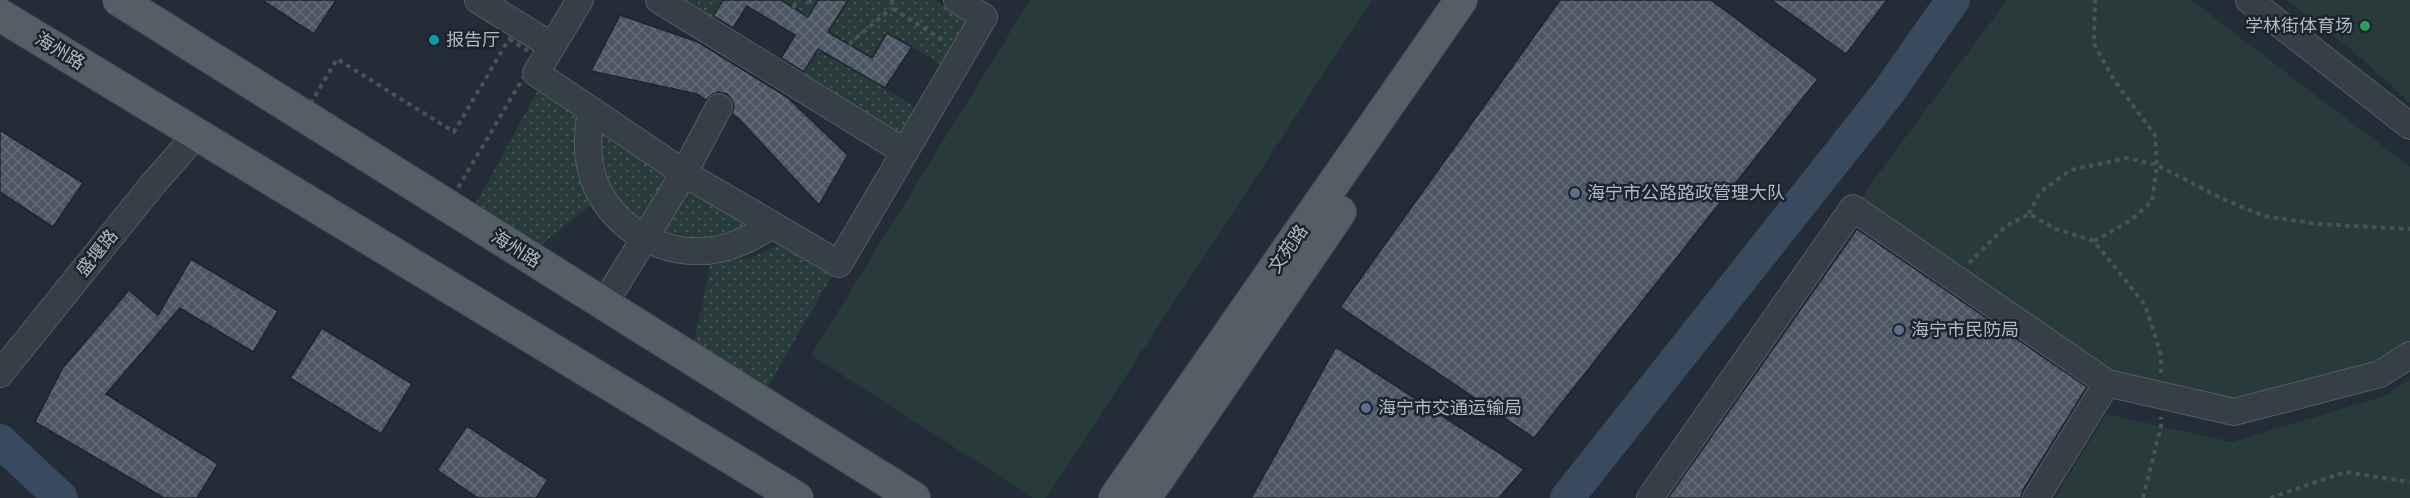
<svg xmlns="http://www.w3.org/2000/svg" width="2410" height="498" font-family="Arial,'Noto Sans SC',sans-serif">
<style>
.grass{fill:url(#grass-dots)}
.park{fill:#283a3a}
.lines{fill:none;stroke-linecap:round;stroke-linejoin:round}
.river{stroke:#3a4a5e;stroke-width:34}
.building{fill:url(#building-cross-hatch);stroke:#1e252e;stroke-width:1.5}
.minor-casing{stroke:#545c65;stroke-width:28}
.major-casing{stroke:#404751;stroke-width:34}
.path{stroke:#455557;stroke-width:4;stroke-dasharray:4.5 4.5;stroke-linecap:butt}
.minor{stroke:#373e47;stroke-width:26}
.major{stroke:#555d67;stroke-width:32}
.leisure-dot{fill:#2e9e5b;stroke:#1c232c;stroke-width:2}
.culture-dot{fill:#0f9aa8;stroke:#1c232c;stroke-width:2}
.service-dot{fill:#5c6f8a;stroke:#1c232c;stroke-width:2}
.labels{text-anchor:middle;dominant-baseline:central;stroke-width:5;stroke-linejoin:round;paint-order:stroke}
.poi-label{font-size:18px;fill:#b1b9c4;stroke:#1c232c;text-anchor:start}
.street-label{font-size:18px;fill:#b1b9c4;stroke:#1c232c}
</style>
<defs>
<pattern id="grass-dots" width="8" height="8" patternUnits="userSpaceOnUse" patternTransform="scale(1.5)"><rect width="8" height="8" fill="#283a3a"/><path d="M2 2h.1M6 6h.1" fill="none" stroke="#455455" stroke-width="1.8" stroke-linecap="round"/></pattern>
<pattern id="building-cross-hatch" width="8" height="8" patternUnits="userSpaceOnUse" patternTransform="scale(1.5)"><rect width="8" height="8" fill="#4c5662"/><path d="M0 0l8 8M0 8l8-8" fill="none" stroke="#636c77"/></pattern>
</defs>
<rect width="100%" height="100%" fill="#232c37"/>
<path class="grass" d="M671 0H723L709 24Z
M781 0H818L808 17Z
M848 0H934L968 21 942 65 888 33 872 58 828 32Z
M818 49 919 109 902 137 800 77Z
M538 90 577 116C571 155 578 168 595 202L540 246 475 205Z
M591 110 773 225 699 252 607 204Z
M784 242 839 264 767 388 694 342 711 262 750 258Z"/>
<path class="park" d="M1030 0H1372L1046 498H1033L811 355Z
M2007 0H2191L2410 167V355L2234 412 2107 383 1853 208Z
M2287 0H2410V103L2354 52Z
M2410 379V498H2055L2106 414 2232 442 2387 395Z"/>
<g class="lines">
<path class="river" d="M0 441 61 498
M1567 498 1887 94 1953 0"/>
</g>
<path class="building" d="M262 0H336L314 34Z
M723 0H781L808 17 818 0H848L828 32 872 58 887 33 912 47 885 88 818 49 804 72 781 58 795 35 747 6 733 28 713 16Z
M1560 0H1711L1818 79 1534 438 1340 307Z
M1771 0H1887L1846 54Z
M620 15 698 42 787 97 848 155 819 205 738 118 732 114 734 106 731 99 727 94 718 92 711 95 706 100 697 94 591 71Z
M0 130 83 183 53 227 0 192Z
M1857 229 2087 387 2023 490 2021 498H1668Z
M191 259 278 311 253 352 180 308 106 394 218 464 197 498H164L35 422 62 369 129 290 158 315Z
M322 328 412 384 381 434 290 378Z
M1336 347 1524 469 1499 498H1251Z
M467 426 548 480 536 498H478L437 470Z"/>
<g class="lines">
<g class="minor-casing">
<path id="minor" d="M478 0 552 46
M580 0 536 73 603 118
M659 0 905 152
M2249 0 2410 126
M591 110 690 177 773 225C756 235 739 245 719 249 664 261 604 225 591 170 586 150 588 130 591 110Z
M671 164 684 173 719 107
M604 304 645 238 684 173 839 264 984 17 957 0
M0 374 153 184 196 135
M1650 498 1853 208 2107 383 2234 412 2380 374 2410 355
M2036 498 2107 383"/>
</g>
<g class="major-casing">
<path id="major" d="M119 0 914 498
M0 15 797 498
M1115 498 1461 0
M1145 498 1340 212"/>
</g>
<path class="path" d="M808 0 815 5
M892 0V8L946 42
M793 8 798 0
M509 39 536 56 455 193 311 103 337 59 454 132Z
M849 44 892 8
M2029 214 2040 192 2071 170 2127 158 2157 165 2223 199 2264 216 2318 224 2410 229
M2094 241 2130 221 2152 201 2157 165 2155 135 2114 80 2094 44 2095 0
M1969 263 2006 226 2029 214 2056 229 2094 241 2145 305 2161 355V373
M2143 498 2161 426V417
M2270 498 2345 472 2410 482"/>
<use href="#minor" class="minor"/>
<use href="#major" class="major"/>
</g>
<circle class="leisure-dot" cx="2365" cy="26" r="6"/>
<circle class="culture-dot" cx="434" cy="40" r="6"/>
<g class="service-dot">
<circle cx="1575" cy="193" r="6"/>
<circle cx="1899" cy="330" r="6"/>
<circle cx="1366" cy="408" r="6"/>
</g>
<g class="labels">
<g class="poi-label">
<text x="2353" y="26" text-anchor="end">学林街体育场</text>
<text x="446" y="40">报告厅</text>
<text x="1587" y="193">海宁市公路路政管理大队</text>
<text x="1911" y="330">海宁市民防局</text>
<text x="1378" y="408">海宁市交通运输局</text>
</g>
<g class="street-label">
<text transform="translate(60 51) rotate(31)">海州路</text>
<text transform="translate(516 249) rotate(32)">海州路</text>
<text transform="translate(1288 249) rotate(-55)">文苑路</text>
<text transform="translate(97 253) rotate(-51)">盛堰路</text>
</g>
</g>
</svg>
